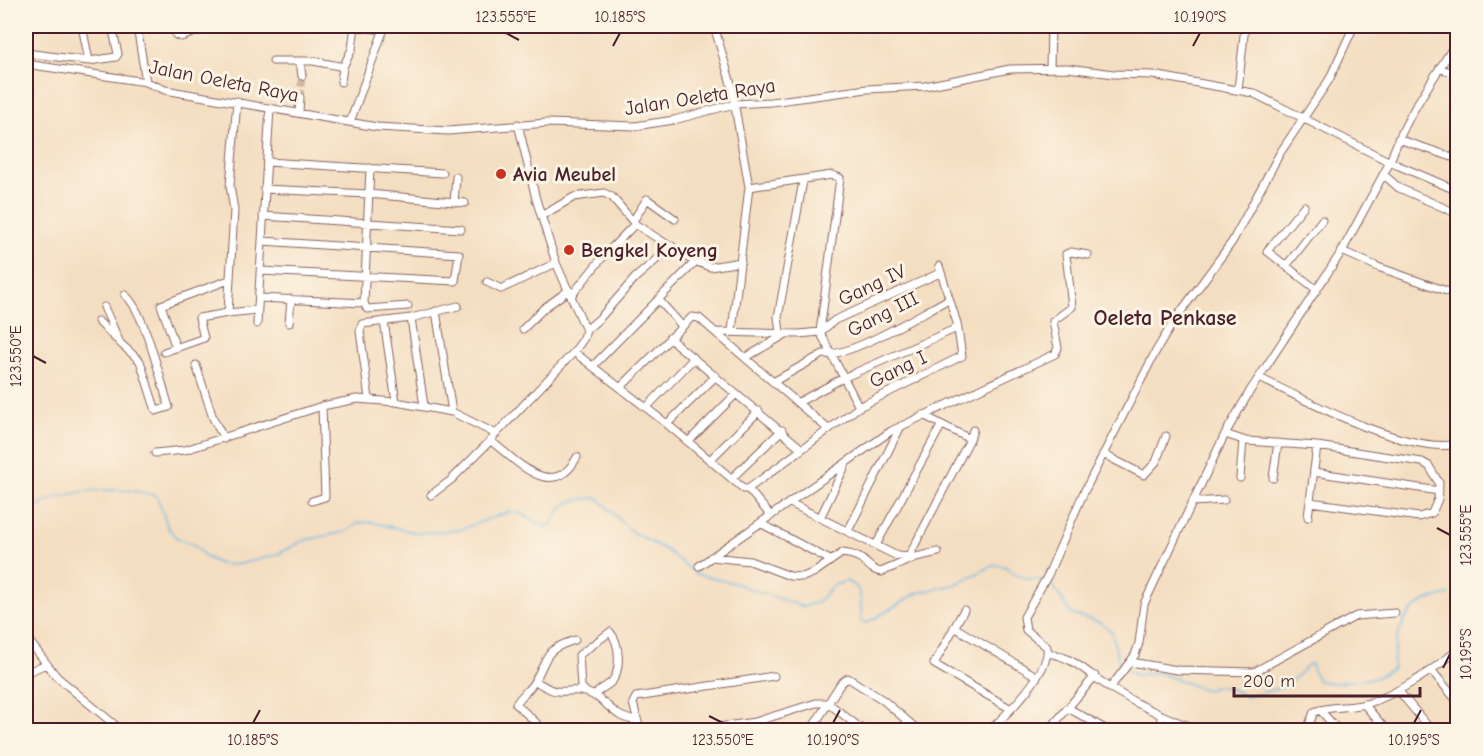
<svg xmlns="http://www.w3.org/2000/svg" width="1483" height="756" font-family="'Comic Neue',sans-serif">
<style>
.lines{fill:none;stroke-linecap:round;stroke-linejoin:round}
.stream{stroke:#69b8e3;stroke-width:1.5}
.minor-tunnel{stroke:#d2b8a3;stroke-width:7;stroke-dasharray:7 3.5;stroke-linecap:butt}
.minor-casing{stroke:#866260;stroke-width:9}
.minor{stroke:#fff;stroke-width:7}
.ticks{fill:none;stroke:#4a1f2b;stroke-width:2}
.poi-dot{fill:#c8321e;stroke:#fcf5e5;stroke-width:2}
.labels{text-anchor:middle;dominant-baseline:central;stroke-width:6;stroke-linejoin:round;paint-order:stroke}
.street-label{font-size:20px;fill:#4a1f2b;stroke:#fcf5e5}
.poi-label{font-size:20px;font-weight:bold;fill:#4a1f2b;stroke:#fcf5e5;text-anchor:start}
.quarter-label{font-size:22px;font-weight:bold;fill:#4a1f2b;stroke:#fcf5e5}
.neatline{fill:none;stroke:#4a1f2b;stroke-width:2}
.ticks-label{font-size:15px;text-anchor:middle;fill:#4a1f2b}
</style>
<rect width="100%" height="100%" fill="#fcf5e5"/>
<filter id="ink" filterUnits="userSpaceOnUse"><feTurbulence type="fractalNoise" baseFrequency=".0167" numOctaves="2"/><feDisplacementMap in="SourceGraphic" scale="12" xChannelSelector="R" yChannelSelector="G"/><feConvolveMatrix kernelMatrix="1 2 1 2 8 2 1 2 1" color-interpolation-filters="sRGB"/></filter>
<filter id="wash" filterUnits="userSpaceOnUse"><feTurbulence type="fractalNoise" baseFrequency=".008" numOctaves="4" result="noise"/><feDisplacementMap in="SourceGraphic" scale="24" xChannelSelector="R" yChannelSelector="G"/><feGaussianBlur stdDeviation="1.35" result="paint"/><feColorMatrix in="noise" values="0 0 0 0 0 0 0 0 0 0 0 0 0 0 0 0 0 1.4 0 .05"/><feComposite in="paint" operator="in"/></filter>
<g filter="url(#wash)">
<rect width="100%" height="100%" fill="#f4dec1"/>
<g class="lines">
<path class="stream" d="M26 515C33 513 38 506 45 502 74 489 127 486 157 496L168 528 177 538 194 545 207 558 220 564 235 565 276 555 305 540 345 532 358 523 370 522 418 533 459 530 508 512 520 513 545 527 551 524C563 500 573 499 598 498L632 532 666 550 696 574 734 583 803 607 818 602 832 586 846 581 857 587 861 600V622L867 623 917 593 954 585 994 565 1005 566C1014 578 1029 578 1043 581
M1048 582 1054 587 1071 614 1101 623 1112 632 1119 664 1123 667
M1127 670 1135 675 1159 673 1206 690 1219 686 1231 689 1247 697 1286 686 1310 663 1318 681 1334 683 1376 678 1393 668C1395 627 1407 599 1450 595"/>
</g>
</g>
<g filter="url(#ink)">
<g class="lines">
<path class="minor-tunnel" d="M300 97 302 76"/>
<g class="minor-casing">
<path id="minor" d="M82 26 89 61
M137 26 146 82
M174 26 176 35 181 37 213 26
M353 26 383 30
M714 26 731 84 749 187 732 331
M26 53 89 61 116 57 118 54 112 26
M273 61H313L339 66 343 67 341 82
M300 62 302 76
M26 64 146 82 165 90 377 127 448 131 547 123 635 126 674 120 734 104 771 102 867 89 925 86 1010 69 1068 68 1114 74 1153 75 1253 93 1390 162C1406 114 1433 81 1458 39
M343 67 352 49 355 26
M1050 68 1051 26
M1441 69 1458 74
M1238 90 1245 26
M237 101 230 186 234 210 228 313 257 310
M299 112 300 97
M350 122 385 26
M1398 139 1458 159
M267 162 443 173
M1384 175 1399 188 1458 214
M749 187 832 175 840 178 820 332 859 407
M264 189 369 194 465 203
M454 202 456 177
M1304 206 1267 251 1317 290
M543 215 574 197 604 193 612 197 635 224 690 259 710 267 741 262
M263 216 461 229
M633 221 647 199 675 219
M1342 251 1378 267 1458 295
M1286 266 1322 220
M261 271 455 281 459 254 262 241
M487 282 501 289 556 263
M571 296 602 258 635 224
M259 298 364 303 367 309 408 306
M659 300 682 326
M364 303 370 168
M104 307 120 343 140 361 156 411 169 407C161 382 144 309 125 295
M436 311 452 412
M411 318 424 406
M98 321 116 339
M384 321 396 402
M289 323 291 299
M257 324 270 108
M523 329 544 308 569 290
M586 330 600 318 635 278 672 246
M715 332 828 429
M780 332 778 317 803 181
M820 332 835 320 940 273
M669 338 802 449
M176 348 161 305 229 280
M164 352 204 338 199 318 228 313
M574 352 667 424 744 489H748L859 407 962 356 957 323 939 266
M745 358 786 334
M196 365 213 418 224 439
M594 365 697 260
M1260 378C1306 401 1408 455 1458 444
M773 382 823 354C850 358 922 313 949 299
M621 387 692 317 699 318 715 332 799 334 820 332
M369 399 360 331 362 324 411 318 458 306
M799 402 843 378 957 328
M646 408 694 358
M923 415 970 439 973 430
M667 424 716 376
M1225 434 1246 441 1317 446 1422 462 1429 466 1439 483 1438 499 1432 513 1419 517 1310 502
M491 441C516 460 553 503 577 457
M688 442 736 394
M155 453 185 450 322 406 357 399 396 402 452 412 496 434 574 352 584 338 586 330 556 263 536 199 518 124
M1103 454 1144 475 1156 462 1166 436
M710 460 759 411
M1314 472 1439 491
M732 478 782 430
M1240 478 1243 440
M1273 478 1278 443
M748 489 771 516
M431 495 451 480 493 438
M312 501 325 497 322 406
M1193 502 1224 500
M790 503 897 556 912 557
M1308 517 1317 446
M820 518 845 466
M760 523 830 560
M848 531 901 426
M876 545 941 426
M711 557 750 561 790 576 803 577 815 572 842 553C870 556 864 569 881 572L916 557 938 552
M908 558 970 439
M699 566 891 431 1055 354 1058 348 1053 321 1072 307 1066 254 1071 252 1088 255
M964 610 934 664 1011 709
M954 627 1036 676
M26 637 57 677 121 730
M1048 653C1075 657 1090 676 1112 689 1140 706 1169 720 1201 730
M1131 662 1177 670 1254 672 1356 616 1395 613
M1432 671 1458 702
M26 673 46 664
M535 681C541 684 549 690 556 691 570 692 579 688 593 695 610 704 616 720 637 720
M1110 688 1135 655 1139 643 1144 604 1225 434 1250 391 1342 251 1390 162 1458 191
M1398 690 1431 730
M586 692 581 687 579 655 610 632C620 643 621 668 613 680 608 687 599 688 594 696
M1364 704 1386 730
M1070 709 1107 730
M1320 710 1338 730
M544 730 516 704C521 696 529 690 534 682 550 656 541 651 575 640
M640 730 633 703 636 697 774 676
M696 730 755 722 816 703H828L863 730
M811 730 841 683 848 678 883 700 918 730
M990 730C1007 714 1051 671 1047 647L1026 630 1024 617 1048 575 1083 494 1156 351 1174 321 1232 242 1280 153 1329 80 1354 26
M1049 730 1095 676
M1160 730 1161 716
M1307 730 1314 712C1331 705 1351 709 1369 703 1402 692 1431 671 1458 650"/>
</g>
<use href="#minor" class="minor"/>
</g>
</g>
<path class="ticks" d="M506 33 519 40M613 46 620 33M1193 46 1200 33M33 356 46 363M1437 528 1450 535M1443 668 1450 654M709 716 723 723M253 723 260 710M833 723 840 710M1414 723 1421 710"/>
<g class="poi-dot">
<circle cx="501" cy="174" r="6"/>
<circle cx="569" cy="250" r="6"/>
</g>
<g class="labels">
<g class="street-label">
<text transform="translate(224 81) rotate(11)">Jalan Oeleta Raya</text>
<text transform="translate(700 97) rotate(-9)">Jalan Oeleta Raya</text>
<text transform="translate(872 285) rotate(-25)">Gang IV</text>
<text transform="translate(883 314) rotate(-27)">Gang III</text>
<text transform="translate(898 369) rotate(-26)">Gang I</text>
</g>
<g class="poi-label">
<text x="513" y="174">Avia Meubel</text>
<text x="581" y="250">Bengkel Koyeng</text>
</g>
<g class="quarter-label">
<text x="1165" y="318">Oeleta Penkase</text>
</g>
</g>
<rect width="1483" height="756" fill="none" stroke="#fcf5e5" stroke-width="66"/>
<path d="M1234 687v9h186v-9" fill="none" stroke="#4a1f2b" stroke-width="3"/>
<text x="1243" y="687" font-size="18" fill="#4a1f2b" stroke="#fcf5e5" stroke-width="4.5" paint-order="stroke">200 m</text>
<rect x="33" y="33" width="1417" height="690" class="neatline"/>
<g class="ticks-label">
<text x="506" y="22">123.555°E</text>
<text x="620" y="22">10.185°S</text>
<text x="1200" y="22">10.190°S</text>
<text transform="translate(16 356) rotate(-90)" y="5">123.550°E</text>
<text transform="translate(1466 535) rotate(-90)" y="5">123.555°E</text>
<text transform="translate(1466 654) rotate(-90)" y="5">10.195°S</text>
<text x="253" y="745">10.185°S</text>
<text x="723" y="745">123.550°E</text>
<text x="833" y="745">10.190°S</text>
<text x="1414" y="745">10.195°S</text>
</g>
</svg>
